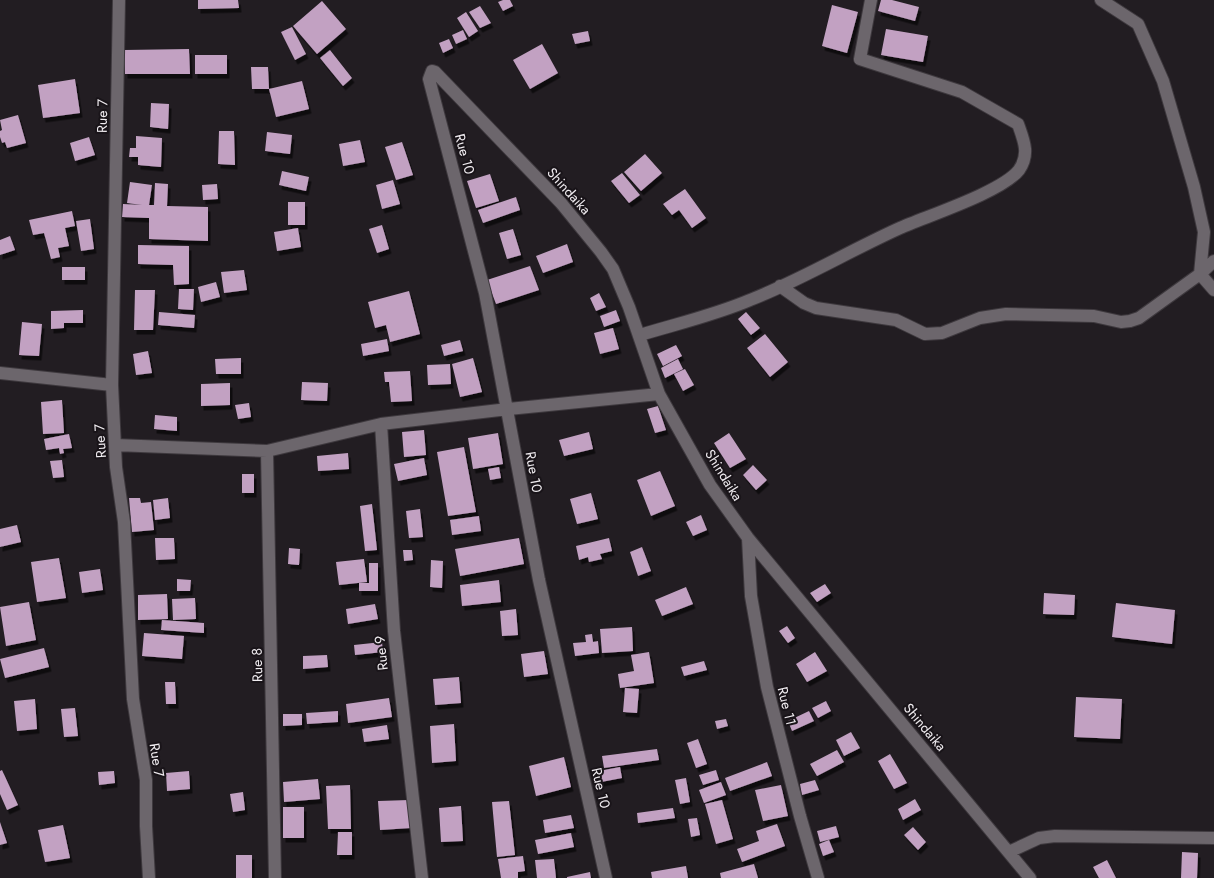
<svg xmlns="http://www.w3.org/2000/svg" width="1214" height="878" font-family="Jost,sans-serif">
<style>
.building{fill:#c2a1c2;filter:url(#shadow)}
.lines{fill:none;stroke-linecap:round;stroke-linejoin:round}
.street-casing{stroke:#3e393e;stroke-width:14}
.street{stroke:#6c666c;stroke-width:12}
.labels{text-anchor:middle;dominant-baseline:central;stroke-width:4;stroke-linejoin:round;paint-order:stroke}
.street-label{font-size:14px;fill:#f0ecf0;stroke:#191419}
</style>
<defs>
<filter id="shadow"><feDropShadow dx="2.5" dy="4.5" stdDeviation="0" flood-color="#0009"/></filter>
</defs>
<rect width="100%" height="100%" fill="#221d22"/>
<path class="building" d="M198 0H238L239 8 198 9Z
M503 0H510L513 6 503 11 498 2Z
M881 0H892L919 7 915 21 878 11Z
M322 1 346 29 317 54 293 26Z
M832 5 858 12 847 53 822 46Z
M480 6 491 23 480 28 469 12Z
M466 12 478 31 469 37 457 18Z
M292 27 306 54 295 60 281 32Z
M886 29 928 36 923 62 881 55Z
M463 30 467 39 456 44 452 35Z
M588 31 590 41 575 44 572 34Z
M449 39 453 48 443 53 439 43Z
M542 44 558 73 530 89 513 60Z
M189 49 190 74H125L124 50Z
M330 50 352 78 343 86 320 58Z
M195 55H227V74H195Z
M251 67H268L269 89H252Z
M75 79 80 113 43 118 38 85Z
M302 81 309 109 276 117 269 89Z
M151 103 169 104 168 129 150 127Z
M18 115 26 143 7 148 5 142 2 143 0 137V131L2 130 0 120Z
M219 131H234L235 165 218 164Z
M267 132 292 135 290 154 265 151Z
M136 136 162 138 161 167 138 165V157H129L130 148H136Z
M89 137 95 155 75 161 70 143Z
M360 140 365 162 343 166 339 144Z
M402 142 413 175 396 180 385 147Z
M645 154 662 173 641 191 624 172Z
M282 171 309 177 306 191 279 185Z
M622 173 640 195 629 203 611 181Z
M490 174 499 201 476 208 467 181Z
M393 180 400 204 382 209 376 185Z
M130 182 152 185 149 205H154L155 183 168 184 167 206 208 207V241L149 239V218L122 217 123 204 142 205 127 203Z
M217 184 218 199 203 200 202 185Z
M685 189 706 218 692 228 679 210 672 215 663 204Z
M516 197 520 210 483 223 478 210Z
M288 202H305V225H288Z
M72 211 75 226 65 228 69 246 58 248 60 257 51 259 44 233 33 235 29 220Z
M90 219 94 249 81 251 76 221Z
M382 225 389 249 377 253 369 229Z
M298 228 301 247 277 251 274 232Z
M513 229 521 255 507 259 499 233Z
M10 236 15 250 0 255V240Z
M567 244 573 262 543 273 536 256Z
M138 245 189 246V284L174 285 173 265 138 264Z
M530 266 539 290 496 304 487 280Z
M62 267H85V280H62Z
M244 270 247 290 224 293 221 272Z
M216 282 220 297 201 302 198 287Z
M179 289H194L193 310 178 309Z
M135 290H155L153 330H134Z
M409 291 420 334 390 342 386 325 375 328 368 302Z
M599 293 606 307 596 311 590 298Z
M83 310V323H64V328L51 329V311Z
M616 310 620 321 604 327 600 316Z
M159 312 195 315 194 328 158 325Z
M746 312 760 328 751 335 738 319Z
M22 322 42 324 39 356 19 355Z
M613 328 619 349 600 354 594 333Z
M765 334 788 362 770 377 747 348Z
M387 339 389 351 363 356 361 344Z
M460 340 463 351 444 356 441 345Z
M676 345 682 356 663 366 657 354Z
M148 351 152 373 136 375 133 354Z
M241 358V374H216L215 359Z
M473 358 482 392 460 397 452 364Z
M678 359 683 369 665 378 661 368Z
M450 364 451 384 428 385 427 365Z
M685 369 694 385 683 391 674 374Z
M410 371 412 401 391 402 389 382H385L384 372Z
M302 382 328 383 327 401 301 400Z
M230 383V405L201 406V384Z
M62 400 64 433 43 434 41 402Z
M249 403 251 417 238 419 235 405Z
M658 406 666 430 655 433 647 409Z
M155 415 177 417V431L154 429Z
M424 430 426 455 404 457 402 432Z
M589 432 593 449 564 456 559 440Z
M498 433 503 464 473 469 468 438Z
M729 433 746 459 730 468 714 443Z
M69 434 72 448 63 449 64 453 60 454 59 448 46 450 44 439Z
M464 447 476 512 448 516 437 452Z
M348 453 349 469 318 471 317 456Z
M424 458 427 475 398 481 394 464Z
M62 460 64 477 53 478 50 461Z
M753 465 767 480 756 490 743 475Z
M499 467 501 478 490 480 488 469Z
M660 471 675 506 651 516 637 480Z
M242 474H254V493H242Z
M591 493 598 519 577 524 570 499Z
M129 498H140L141 503 151 502 154 530 132 532Z
M168 498 170 518 155 520 153 500Z
M372 504 377 550 365 551 360 506Z
M420 509 423 537 409 538 406 511Z
M701 515 707 530 693 536 686 522Z
M479 516 481 531 452 535 450 520Z
M17 525 21 542 0 547V529Z
M155 538H174L175 559 156 560Z
M519 538 524 564 460 576 455 549Z
M609 538 612 551 600 554 602 559 589 562 588 557 579 560 576 546Z
M642 547 651 571 638 576 630 552Z
M289 548 300 549 299 565 288 564Z
M403 550H412L413 560 404 561Z
M59 558 66 598 37 602 31 562Z
M364 559 367 582 339 585 336 562Z
M431 560 443 561 442 588 430 587Z
M369 563H378V591H359V583H369Z
M100 569 103 590 82 593 79 572Z
M177 579 191 580 190 591H177Z
M499 580 501 602 462 606 460 585Z
M825 584 831 593 817 602 810 593Z
M686 587 693 604 662 616 655 600Z
M1044 593 1075 595 1074 615 1043 614Z
M167 594 168 619 138 620V595Z
M195 598 196 619 173 620 172 599Z
M29 602 36 640 6 646 0 607Z
M1116 603 1175 610 1172 644 1112 637Z
M375 604 378 619 348 624 346 609Z
M516 609 518 635 502 636 500 611Z
M162 620 204 623V633L161 630Z
M787 626 795 638 788 643 779 631Z
M632 627 633 651 602 653 600 629Z
M144 633 184 636 182 659 142 656Z
M592 634 593 642 598 641 599 653 575 656 573 643 586 642 585 635Z
M382 642 383 652 355 655 354 645Z
M44 648 49 667 5 678 0 659Z
M544 651 548 674 524 677 521 654Z
M649 652 654 683 620 688 618 674 634 671 631 655Z
M815 652 827 671 807 682 796 664Z
M327 655 328 667 303 669V656Z
M704 661 707 670 684 676 681 667Z
M459 677 461 703 435 705 433 679Z
M165 682H175L176 704H166Z
M625 688 639 689 637 713 623 712Z
M1076 697 1122 699 1120 739 1074 737Z
M389 698 392 717 348 723 346 704Z
M35 699 37 729 17 731 14 701Z
M826 701 831 711 818 718 812 708Z
M75 708 78 736 64 737 61 709Z
M338 711V722L307 724 306 713Z
M809 711 814 721 792 731 788 721Z
M283 714H302V725L283 726Z
M726 719 728 726 717 729 715 721Z
M454 724 456 761 432 763 430 726Z
M387 725 389 739 364 742 362 729Z
M851 732 860 748 844 756 836 740Z
M698 739 707 764 696 768 687 743Z
M657 749 659 760 604 768 602 756Z
M837 750 844 762 817 776 810 764Z
M890 754 907 783 894 789 878 761Z
M564 757 571 787 536 796 529 766Z
M767 762 772 776 730 791 725 778Z
M620 767 622 778 601 782 599 771Z
M2 770 18 805 7 810 0 794V771Z
M716 770 719 780 703 785 699 775Z
M114 771 115 783 99 785 98 772Z
M189 771 190 789 167 791 166 773Z
M686 778 690 802 680 804 675 780Z
M318 779 320 799 284 802 283 782Z
M815 780 819 790 802 795 800 784Z
M721 782 726 795 704 803 699 790Z
M350 785 351 829H328L326 786Z
M781 785 788 816 763 821 755 790Z
M243 792 245 810 233 812 230 794Z
M915 799 921 810 903 820 898 809Z
M409 800 411 828 380 830 378 801Z
M722 800 733 839 716 844 705 804Z
M509 801 515 855 497 857 492 802Z
M461 806 463 841 441 842 439 808Z
M283 807H304V838H283Z
M673 808 675 818 638 823 637 813Z
M571 815 574 828 545 833 543 820Z
M697 818 700 835 691 837 688 819Z
M0 822 7 843 0 845Z
M777 824 785 846 742 862 737 849 759 841 756 831Z
M63 825 70 858 45 862 38 830Z
M836 826 839 837 820 842 817 831Z
M913 827 926 842 918 850 904 835Z
M338 832H352V855H337Z
M571 833 574 847 538 854 535 840Z
M829 840 834 852 823 856 819 844Z
M1182 852 1198 853 1197 878H1181Z
M236 855H252V878H236Z
M523 856 525 871 518 872V878H501L498 859Z
M554 859 556 878H537L535 860Z
M1107 860 1116 878H1099L1093 867Z
M754 864 758 878H721L720 873Z
M686 866 688 878H652L651 872Z
M590 872 591 878H567V877Z"/>
<g class="lines">
<g class="street-casing">
<path id="street" d="M119 0 112 385 116 467 124 522 133 699 146 780V826L149 878
M1101 0 1138 24 1163 81 1194 187 1204 232 1200 274 1214 290
M780 286 804 303 816 308 896 320 925 334 942 333 980 318 1006 314 1094 316 1121 322 1130 321 1139 318 1200 274 1214 261
M640 335C676 324 715 315 750 300 801 280 849 251 900 228 927 216 1002 192 1019 170 1030 154 1024 141 1018 124L962 92 860 59 871 0
M0 373 112 385
M381 424 394 631 422 878
M115 445 267 451 381 424 508 409 659 394
M267 451 275 878
M748 538 751 596 767 687 800 816 818 878
M1009 852 1039 838 1055 836 1214 838
M606 878 539 580 485 293 429 79 432 71 435 72 561 203 601 252 613 269 629 307 659 394 710 485 748 538 1030 878"/>
</g>
<use href="#street" class="street"/>
</g>
<g class="labels">
<g class="street-label">
<text transform="translate(102 116) rotate(-89)">Rue 7</text>
<text transform="translate(465 154) rotate(75)">Rue 10</text>
<text transform="translate(569 191) rotate(48)">Shindaika</text>
<text transform="translate(100 441) rotate(-93)">Rue 7</text>
<text transform="translate(534 472) rotate(80)">Rue 10</text>
<text transform="translate(724 475) rotate(58)">Shindaika</text>
<text transform="translate(381 653) rotate(-96)">Rue 9</text>
<text transform="translate(257 665) rotate(-91)">Rue 8</text>
<text transform="translate(787 706) rotate(76)">Rue 11</text>
<text transform="translate(925 727) rotate(50)">Shindaika</text>
<text transform="translate(157 760) rotate(81)">Rue 7</text>
<text transform="translate(601 788) rotate(77)">Rue 10</text>
</g>
</g>
</svg>
